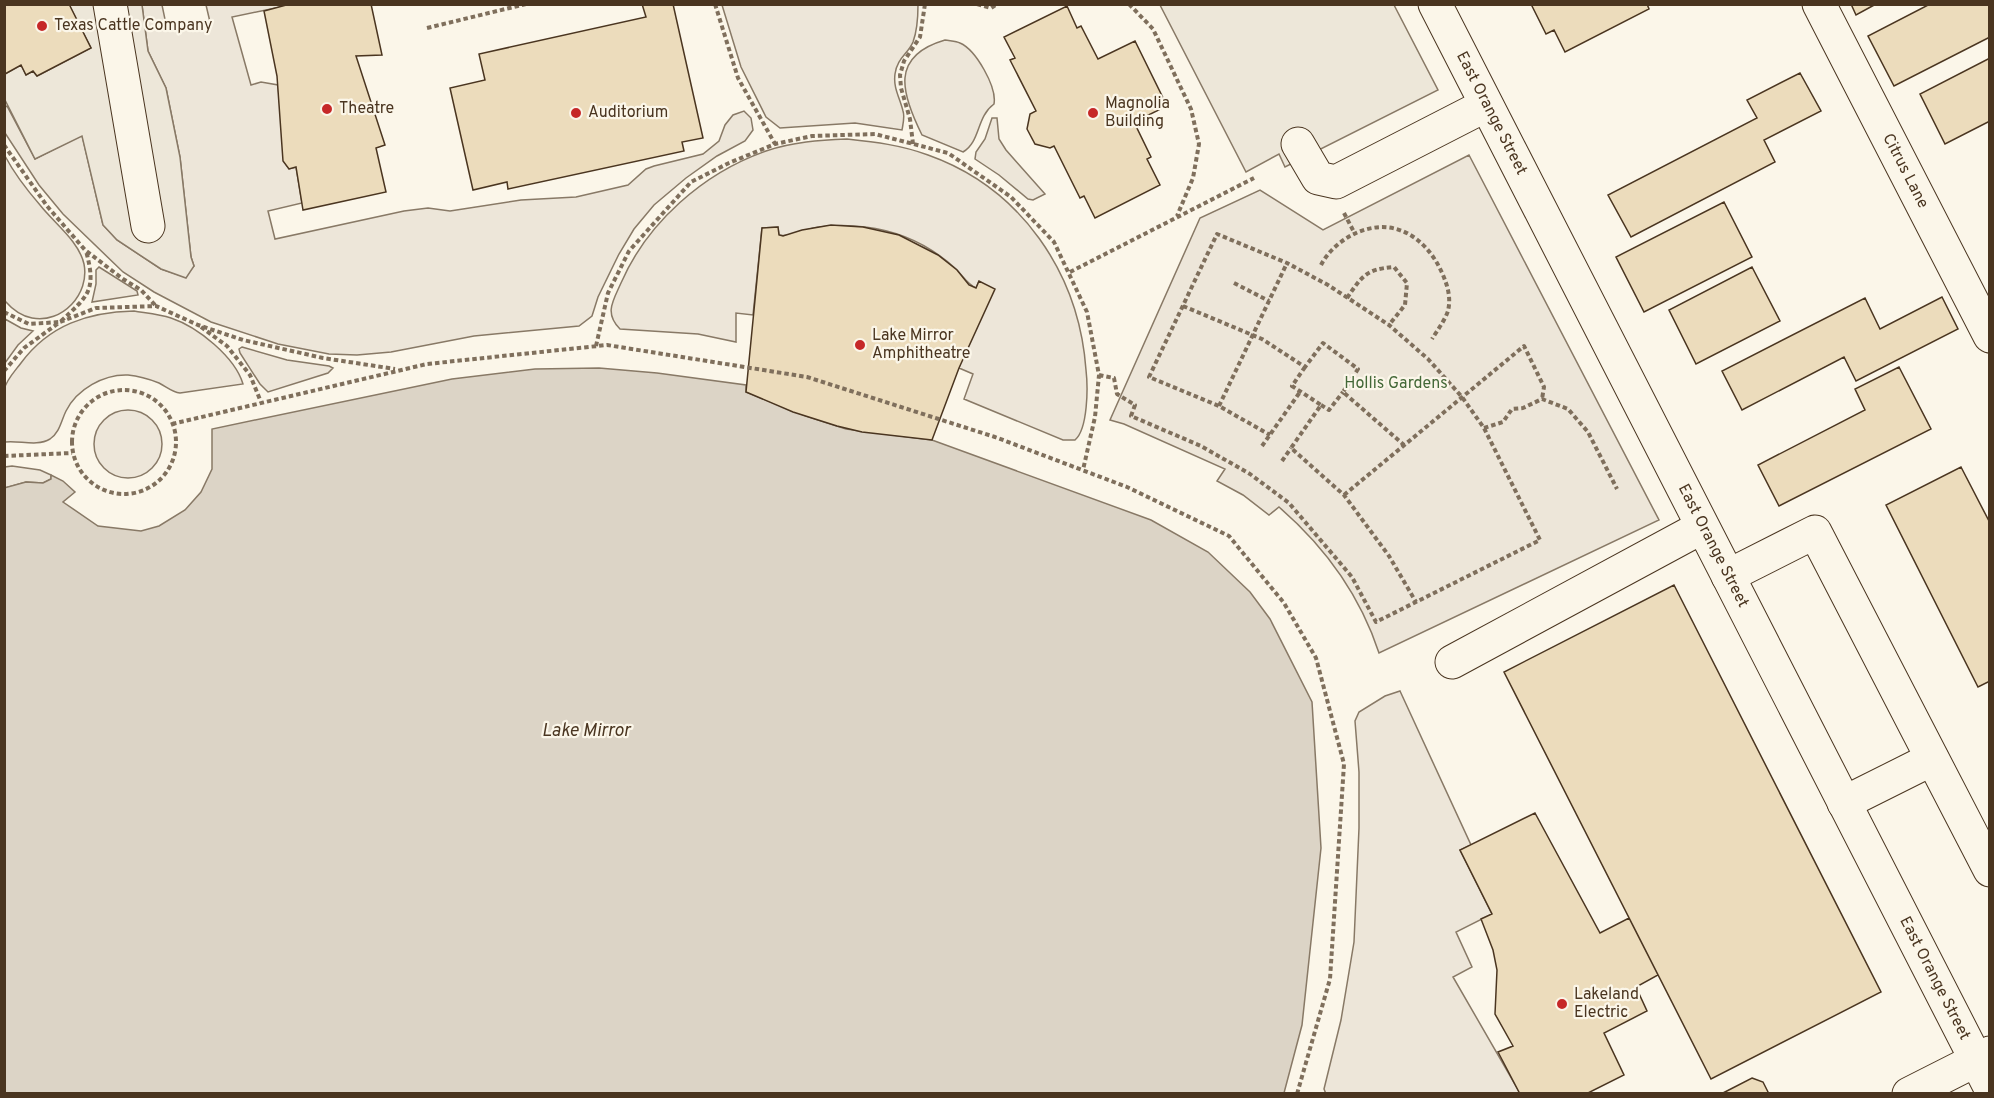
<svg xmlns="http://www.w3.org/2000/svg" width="1994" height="1098" font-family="Overpass,sans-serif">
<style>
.green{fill:#ede6d9;stroke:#887966;stroke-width:1.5}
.parking{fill:#ede7d9;stroke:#887966;stroke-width:1.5}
.water{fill:#dcd4c6;stroke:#887966;stroke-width:1.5}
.building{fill:#ecdcbc;stroke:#4a3520;stroke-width:1.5}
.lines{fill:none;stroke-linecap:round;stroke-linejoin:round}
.minor-casing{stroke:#4a3520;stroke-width:35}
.path{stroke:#7f6f5c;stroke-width:4;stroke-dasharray:4.5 3;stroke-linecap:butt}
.minor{stroke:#fbf6e9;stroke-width:33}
.poi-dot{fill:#c62828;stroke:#fbf6e9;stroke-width:2}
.labels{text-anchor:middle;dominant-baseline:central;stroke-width:4.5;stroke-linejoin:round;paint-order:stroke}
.poi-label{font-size:16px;fill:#4a3520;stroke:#fbf6e9;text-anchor:start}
.street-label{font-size:16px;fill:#4a3520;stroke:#fbf6e9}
.park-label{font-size:16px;fill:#436837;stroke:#fbf6e9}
.water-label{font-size:18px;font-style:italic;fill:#4a3520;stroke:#fbf6e9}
</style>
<rect width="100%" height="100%" fill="#fbf6e9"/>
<path class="green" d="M142 5H162L167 29 210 22 206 5H290L232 17 251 85 261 82 278 85 285 163 289 169 296 167 302 203 268 211 275 239 404 211 428 208 450 211 521 200 576 197 628 185 646 169 654 166 703 154 719 141 725 125 733 115 744 111 751 118 753 130 745 141 717 156 686 178 654 205 634 229 619 254 598 297 592 316 579 326 474 336 391 352 357 355 329 354 278 344 211 322 154 292 123 272 63 214 39 185 5 133V107L7 106 35 159 82 135 103 225 117 240 161 269 185 277 194 266 191 257 180 157 166 88 148 51Z
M722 5H918C918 16 917 31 913 42 908 54 897 58 895 74 893 88 900 98 903 111 905 117 903 124 902 130L855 123 780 128 766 117 741 67Z
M945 40C950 41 956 41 960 43 976 50 997 87 994 104 976 117 981 141 963 152L922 135C901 93 890 56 945 40Z
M992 118H997L999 139 1006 150 1045 194 1033 200 1028 199 999 175 975 159 976 152 985 139Z
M847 139C875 142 901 145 928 155 1021 188 1079 273 1086 370 1088 387 1088 429 1075 440H1063L964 399 973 374 959 368 979 281 976 288C967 284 963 276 956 269 931 246 899 231 865 227 850 225 834 225 819 227 807 228 790 238 779 235L778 227 762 228 753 315 736 313V342L698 334 620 329C604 313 613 301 621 283 647 223 703 173 766 151 792 142 820 140 847 139Z
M1469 155 1659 520 1379 653C1360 595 1324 546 1279 507L1269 515 1243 495 1217 481 1225 469 1124 424 1110 420 1200 218 1260 190 1323 230Z
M5 156C14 173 27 190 40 205 54 223 79 241 84 264 90 294 62 324 32 318 21 316 12 309 5 301Z
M99 267 137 291 138 295 92 302 96 284V270Z
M134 311C146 313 159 314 171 318 198 327 235 357 243 384L180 393C172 392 167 387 159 383 149 379 139 376 128 375 104 374 77 389 66 411 61 421 60 432 50 439 37 447 19 440 5 442 4 425 2 407 4 390 6 380 15 371 21 363 49 325 88 312 134 311Z
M5 319 21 328 33 331 18 345 5 363Z
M242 347 287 360 329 366 333 368 328 373 268 392 260 384 240 353 239 349Z
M94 444a34 34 0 1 1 68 0a34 34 0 1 1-68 0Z
M12 466 40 470 51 475V479L43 483 26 482 5 488V467Z
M1400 691 1471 845 1460 850 1492 914 1456 932 1472 967 1453 977 1520 1093 1326 1094 1324 1089 1341 1020 1354 942 1359 828V772L1355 721 1359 712 1385 696Z"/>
<path class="parking" d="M69 5H142L148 51 166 88 180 157 191 257 194 266 186 278 161 269 117 240 103 225 82 136 35 159 5 100V74L21 65 26 75 33 71 37 76 91 48Z
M1160 5H1394L1438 90 1285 167 1279 154 1246 172Z"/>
<path class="water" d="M599 368 657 373 746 385V392L806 416 846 429 932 440 1151 520 1208 552 1250 592 1270 619 1312 702 1321 848 1302 1025 1284 1093 5 1094 4 488 26 482 43 483 51 479V475L63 481 75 492 63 502 98 526 141 531 159 526 185 510 201 492 212 469V429L452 379 535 369Z"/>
<path class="building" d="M4 4H69L91 48 37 76 33 71 26 75 21 65 5 74Z
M290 4H371L382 55 356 56 385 145 376 148 386 192 303 210 296 167 289 169 283 161 277 76 264 11Z
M642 4H673L703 138 682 142 684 151 508 189 507 182 473 190 450 88 485 80 479 54 646 17Z
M1531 4H1647L1649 9 1565 52 1554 30 1546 34Z
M1851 4H1876L1856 15Z
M1930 4H1990V37L1894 86 1868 36Z
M1067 6 1077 28 1081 26 1098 59 1135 41 1167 106 1134 122 1151 157 1147 159 1160 185 1095 218 1084 196 1080 198 1054 146 1050 148 1035 144 1027 129 1030 114 1036 111 1010 60 1015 58 1004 37Z
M1990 58V121L1945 144 1920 94Z
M1800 73 1821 111 1764 140 1775 162 1631 237 1608 195 1757 118 1747 100Z
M1724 202 1752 257 1644 312 1616 257Z
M831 225 863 227 899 235 938 255 957 270 969 285 976 288 979 281 995 289 959 368 932 440 862 432 837 426 793 412 746 392 762 228 778 227 779 235 783 236 802 230Z
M1752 267 1780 321 1696 364 1669 310Z
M1942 297 1958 329 1856 381 1844 357 1742 410 1722 371 1865 298 1880 329Z
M1899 367 1931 429 1779 506 1758 465 1865 410 1855 389Z
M1961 467 1990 523V681L1978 687 1886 505Z
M1674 585 1881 992 1711 1079 1504 672Z
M1535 813 1600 933 1629 918 1658 975 1636 987 1647 1011 1604 1033 1624 1075 1586 1094H1520L1498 1052 1513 1046 1495 1014 1497 970 1493 950 1481 919 1492 914 1460 850Z
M1752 1078 1763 1082 1769 1094H1721Z"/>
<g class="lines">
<g class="minor-casing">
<g id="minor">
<path d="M110 4 148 226"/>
<path id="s1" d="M1435 4 1990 1087"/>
<path id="s2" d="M1819 4 1990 336"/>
<path d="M1298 144 1318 178 1336 182 1486 105"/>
<path d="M1728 576 1815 532 1990 870"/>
<path d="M1452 662 1702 527"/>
<path d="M1844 803 1932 759"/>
<path d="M1909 1094 1990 1053"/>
</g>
</g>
<path class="path" d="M715 4 738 78 775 144
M977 4 991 8 997 4
M1129 4 1153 29 1191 109 1199 144 1193 178 1177 216
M427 28 526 4
M4 102H6
M913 144 910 119 901 88 900 75 904 61 920 37 925 4
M4 145 47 206 85 250 123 279 141 290 156 306
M1344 213 1355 234
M1321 265C1327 253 1338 243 1350 236 1390 214 1426 235 1443 275 1448 287 1451 298 1448 311 1445 320 1437 331 1432 339
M1070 272 1254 178
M1234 283 1269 301
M1347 298C1362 276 1366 269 1394 267L1407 283 1405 305 1389 325
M1183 306 1262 339 1305 367 1323 343 1358 369 1343 392 1404 445
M4 312 29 324 60 322C88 296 97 291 86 251
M201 327 227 346 250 375 261 402
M596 346 608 293 629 251 691 182 729 163 775 144 812 136 875 134 948 153 1011 197 1054 242 1087 312 1099 375 1095 417 1083 470
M1305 367 1292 386 1321 405 1291 448 1344 495 1389 556 1416 602
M4 371 24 348 60 322 96 308 156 306 198 325 243 340 323 358 395 369
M1099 375 1114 378 1117 394 1135 405 1131 416 1201 446 1250 474 1289 503 1352 577 1376 622 1540 540 1484 428 1462 397 1428 359 1389 325 1328 285 1287 263 1217 234 1149 377 1219 406 1270 435
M72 442a52 52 0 1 1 104 0a52 52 0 1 1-104 0Z
M1321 405 1329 410 1343 392
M1219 406 1287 263
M172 424 427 364 607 345 807 377 995 437 1127 487 1229 536 1284 603 1316 658 1344 764 1330 979 1297 1094
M1484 428 1503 422 1512 409 1523 408 1542 399 1568 409 1588 432 1617 489
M1262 446 1300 392
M4 456 72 453
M1282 461 1291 448
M1344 495 1524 346 1544 387 1542 399"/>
<use href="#minor" class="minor"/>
</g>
<g class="poi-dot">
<circle cx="42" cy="26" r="6"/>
<circle cx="327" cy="109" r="6"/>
<circle cx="576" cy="113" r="6"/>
<circle cx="1093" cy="113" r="6"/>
<circle cx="860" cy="345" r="6"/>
<circle cx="1562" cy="1004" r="6"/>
</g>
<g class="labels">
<g class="poi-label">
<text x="54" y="26">Texas Cattle Company</text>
<text x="1105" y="104">Magnolia<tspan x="1105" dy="18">Building</tspan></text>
<text x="339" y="109">Theatre</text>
<text x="588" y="113">Auditorium</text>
<text x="872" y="336">Lake Mirror<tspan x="872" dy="18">Amphitheatre</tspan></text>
<text x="1574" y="995">Lakeland<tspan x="1574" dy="18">Electric</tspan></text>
</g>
<g class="street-label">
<text stroke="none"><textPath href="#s1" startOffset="123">East Orange Street</textPath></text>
<text stroke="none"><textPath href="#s2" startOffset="188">Citrus Lane</textPath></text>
<text stroke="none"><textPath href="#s1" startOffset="609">East Orange Street</textPath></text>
<text stroke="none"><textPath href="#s1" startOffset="1095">East Orange Street</textPath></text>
</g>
<g class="park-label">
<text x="1396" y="384">Hollis Gardens</text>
</g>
<g class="water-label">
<text x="586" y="731">Lake Mirror</text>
</g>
</g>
<rect width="1994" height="1098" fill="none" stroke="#4a3520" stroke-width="12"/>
</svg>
